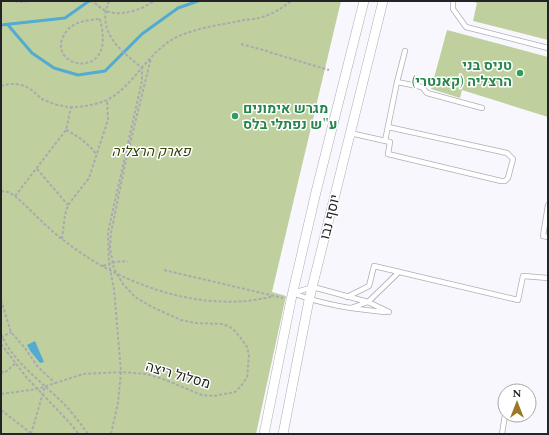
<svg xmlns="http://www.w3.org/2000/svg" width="549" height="435" font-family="Spectral,Heebo,serif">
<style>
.green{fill:#bfd09e}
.water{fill:#53abd2}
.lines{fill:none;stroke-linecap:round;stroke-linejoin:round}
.stream{stroke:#53abd2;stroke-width:3}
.lane-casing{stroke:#afafb5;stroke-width:6}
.street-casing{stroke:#afafb5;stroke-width:10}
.path{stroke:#aaa9af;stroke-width:2;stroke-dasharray:3 2;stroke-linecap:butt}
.lane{stroke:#fff;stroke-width:4.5}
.street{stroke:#fff;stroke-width:9}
.leisure-dot{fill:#2e9e5b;stroke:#fff;stroke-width:1.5}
.labels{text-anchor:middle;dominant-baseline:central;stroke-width:3;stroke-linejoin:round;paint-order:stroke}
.leisure-label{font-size:14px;font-weight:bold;fill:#27864d;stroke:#fff;text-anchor:end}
.park-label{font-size:14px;font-style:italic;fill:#34420a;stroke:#fff}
.street-label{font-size:14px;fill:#242326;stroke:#fff}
</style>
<rect width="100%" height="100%" fill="#f8f7fe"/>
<path class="green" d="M1 1H341L272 292 286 296 256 434H1Z
M472 1H548V40L473 21 477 3Z
M447 30 548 57V117L462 90 460 98 431 89Z"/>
<path class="water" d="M35 341 44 362 40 363 31 352 27 345Z"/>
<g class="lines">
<path class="stream" d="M1 25 65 18 89 1
M8 25 32 53 54 68 78 75 105 71 142 34 178 8 198 1"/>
<g class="lane-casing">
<path id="lane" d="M453 1V9L466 27 548 48
M397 82 422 87 427 93 482 108
M350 133 390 142 388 154 501 181H505L508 178 513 159 507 153 388 127
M385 141 397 82 405 51
M548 205 543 236 548 237
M293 293 313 287 368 302 389 312
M293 293C323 305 353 309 385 312
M347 297 369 286 374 266 518 300 523 276 548 278
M351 308 368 302 399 272
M502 434 505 415"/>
</g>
<g class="street-casing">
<path id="street" d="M264 434 291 300 316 192 364 1
M283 434 309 300 383 1"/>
</g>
<path class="path" d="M15 1 18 2 31 1
M90 1C96 3 100 8 106 11 121 17 141 10 154 1
M109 1C96 32 120 50 142 68V81L108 232 109 264 114 289 121 372 118 403 111 434
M100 19C102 27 104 38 102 47 95 76 51 63 63 37 69 22 86 20 100 19Z
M241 44 267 51 272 53 329 70
M1 86C11 83 21 83 30 89 35 92 38 96 42 99 52 104 66 108 77 107 87 106 98 104 107 100 134 86 148 51 177 37 198 27 222 25 244 20 251 19 259 19 265 16 275 13 283 7 291 1
M66 130C79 137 88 143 97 155
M37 169 68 205
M1 191 8 192 15 196C31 210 45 226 62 239 118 284 203 315 274 296
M15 196 66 130 71 107
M62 239 65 215 68 205 89 178 102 138 108 120 107 100
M103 266C112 263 118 260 128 262
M164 270 283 298
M1 300 11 332 25 348 37 366 55 383
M1 334C14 363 41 381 63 403 72 412 80 423 88 434
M1 338 11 332
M1 344 27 378 67 420 79 434
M1 371 4 373 16 363
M1 394 37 389 83 374 121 372 146 374 163 379 202 395 214 396 235 392 241 386 247 377 249 356 247 347 240 337 232 328 223 324 195 323 181 320 152 307 135 297 123 284 114 269 110 248 111 233 126 160 151 58
M1 410 32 434
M31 434 45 386"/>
<use href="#lane" class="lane"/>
<use href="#street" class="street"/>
</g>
<g class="leisure-dot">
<circle cx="520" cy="73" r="4"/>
<circle cx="235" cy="116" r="4"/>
</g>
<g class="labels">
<g class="leisure-label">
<text x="512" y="65">טניס בני<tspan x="512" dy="16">הרצליה (קאנטרי)</tspan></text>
<text x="243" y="108" text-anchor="start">מגרש אימונים<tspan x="243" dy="16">ע"ש נפתלי בלס</tspan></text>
</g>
<g class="park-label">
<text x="151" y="151">פארק הרצליה</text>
</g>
<g class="street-label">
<text transform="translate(330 217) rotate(-76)">יוסף נבו</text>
<text transform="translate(178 375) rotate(16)">מסלול ריצה</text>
</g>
</g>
<rect width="549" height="435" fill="none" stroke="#242326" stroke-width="4"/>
<g transform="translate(517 403)"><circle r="19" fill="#ffffff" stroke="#a7a7a8"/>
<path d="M0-3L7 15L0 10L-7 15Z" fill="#9c7924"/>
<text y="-6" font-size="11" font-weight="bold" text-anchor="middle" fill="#242326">N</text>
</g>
</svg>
